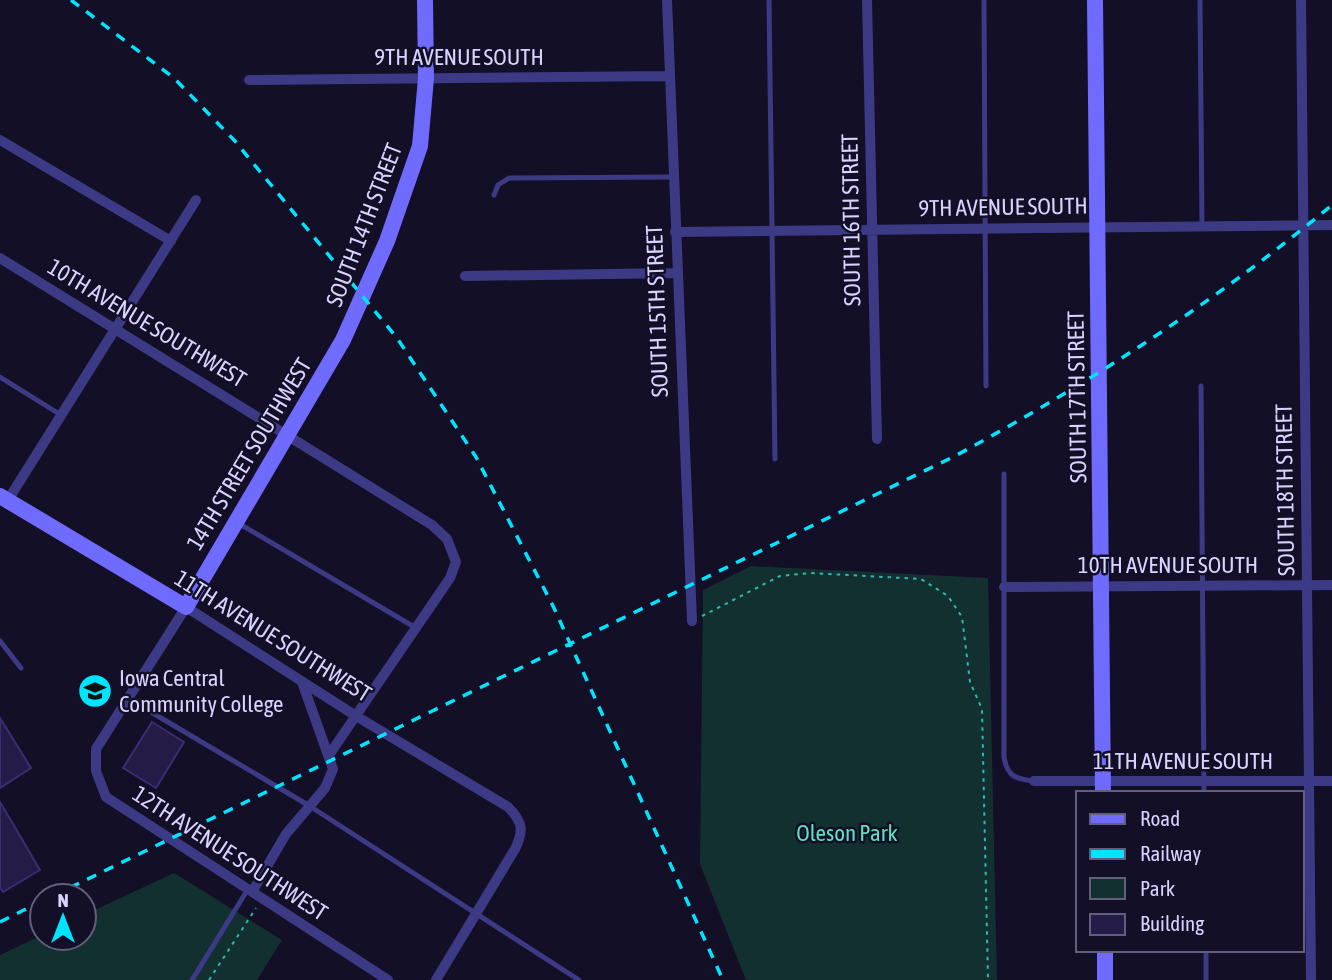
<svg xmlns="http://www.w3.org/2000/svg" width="1332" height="980" font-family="'Asap Condensed',sans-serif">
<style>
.green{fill:#12302f}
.building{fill:#241b47;stroke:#3b2d73;stroke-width:2}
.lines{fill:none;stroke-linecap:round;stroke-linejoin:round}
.path{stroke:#2fb8b0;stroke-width:2;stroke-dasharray:3.5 5;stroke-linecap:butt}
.lane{stroke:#3d3a85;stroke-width:5}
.street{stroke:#3d3a85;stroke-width:10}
.secondary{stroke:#6f6bff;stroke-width:16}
.rail{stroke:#00e5ff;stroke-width:3.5;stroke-dasharray:10 9;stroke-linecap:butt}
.labels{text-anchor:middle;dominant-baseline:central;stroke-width:5;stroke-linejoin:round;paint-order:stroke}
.street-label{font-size:23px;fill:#d9d4ff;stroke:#130f26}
.poi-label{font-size:23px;fill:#d9d4ff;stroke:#130f26;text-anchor:start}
.park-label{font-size:23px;fill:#5fe0c0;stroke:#130f26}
</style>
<rect width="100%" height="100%" fill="#130f26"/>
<path class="green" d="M751 566 988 578 997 980H746L700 864 703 590Z
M174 873 282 940 257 980H0V955L42 935V938H84V915Z"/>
<path class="building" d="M0 718 31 768 0 788Z
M152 722 184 742 156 788 123 768Z
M0 802 40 870 3 892 0 887Z"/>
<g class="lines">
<path class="path" d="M702 616 780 576 811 573 921 579 948 596 962 617 970 682 982 709 988 980
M209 980 256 908"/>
<path class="lane" d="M769 0 775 459
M984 0 986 386
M1200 0 1202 226
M494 195 498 185 509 178 673 177
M0 377 61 415
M1201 386 1204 793
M1004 474V757C1007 776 1015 779 1034 781
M238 523 416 628
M0 641 21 668
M129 699 308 805 579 980
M1206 950V980
M192 980 248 889"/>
<path class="street" d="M667 0 692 621
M867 0 877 439
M1301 0 1311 980
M249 80 670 76
M0 140 171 241
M675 232 1332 225
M0 258 432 525 447 539 456 562 450 578 329 755
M465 276 676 273
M8 500 196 200
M1004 587 1332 585
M1034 781H1332
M252 892 286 834 325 788 333 769 302 682
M388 980 106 797 96 771V749L186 607 356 716 508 807C523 822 524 831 515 849L436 980"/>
<path class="secondary" d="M1095 0 1103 793
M0 496 186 607 343 340 387 241 420 146 426 78 425 0
M1105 950V980"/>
<path class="rail" d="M71 0 174 78 234 140 397 338 476 457 554 608 723 980
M53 896 955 456C1088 384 1215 302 1332 205
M0 922 42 901"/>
</g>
<defs>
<g id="university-disc" transform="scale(1.75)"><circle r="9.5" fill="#00e5ff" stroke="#130f26"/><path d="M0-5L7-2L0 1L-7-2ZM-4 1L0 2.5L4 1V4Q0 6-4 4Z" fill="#111"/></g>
</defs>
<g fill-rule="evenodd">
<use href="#university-disc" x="95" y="691"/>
</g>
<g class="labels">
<g class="street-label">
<text x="459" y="57">9TH AVENUE SOUTH</text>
<text transform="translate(1003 207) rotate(-1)">9TH AVENUE SOUTH</text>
<text transform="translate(851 220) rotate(-91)">SOUTH 16TH STREET</text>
<text transform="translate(364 225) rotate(-69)">SOUTH 14TH STREET</text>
<text transform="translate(657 311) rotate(-92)">SOUTH 15TH STREET</text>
<text transform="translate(147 323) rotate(31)">10TH AVENUE SOUTHWEST</text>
<text transform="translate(1077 397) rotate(-91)">SOUTH 17TH STREET</text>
<text transform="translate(249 454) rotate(-59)">14TH STREET SOUTHWEST</text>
<text transform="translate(1285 490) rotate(-91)">SOUTH 18TH STREET</text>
<text x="1168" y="565">10TH AVENUE SOUTH</text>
<text transform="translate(273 636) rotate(32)">11TH AVENUE SOUTHWEST</text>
<text x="1183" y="761">11TH AVENUE SOUTH</text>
<text transform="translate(230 853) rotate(33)">12TH AVENUE SOUTHWEST</text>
</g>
<g class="poi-label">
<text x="119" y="678">Iowa Central<tspan x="119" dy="26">Community College</tspan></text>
</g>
<g class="park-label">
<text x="847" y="833">Oleson Park</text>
</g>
</g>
<rect x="1076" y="791" width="228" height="161" fill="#130f26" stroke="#625e7d" stroke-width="2"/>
<rect x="1090" y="814" width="35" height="10" fill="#6f6bff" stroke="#625e7d" stroke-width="2"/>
<text x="1140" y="826" font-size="21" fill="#d9d4ff">Road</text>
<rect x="1090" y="849" width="35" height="10" fill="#00e5ff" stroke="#625e7d" stroke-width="2"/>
<text x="1140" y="861" font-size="21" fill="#d9d4ff">Railway</text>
<rect x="1090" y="878" width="35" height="21" fill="#12302f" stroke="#625e7d" stroke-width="2"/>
<text x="1140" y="896" font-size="21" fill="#d9d4ff">Park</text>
<rect x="1090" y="914" width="35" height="21" fill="#241b47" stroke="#625e7d" stroke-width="2"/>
<text x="1140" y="931" font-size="21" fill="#d9d4ff">Building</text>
<g transform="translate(63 917)"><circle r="33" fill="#130f26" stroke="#625e7d" stroke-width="2"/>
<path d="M0-5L12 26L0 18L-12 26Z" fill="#00e5ff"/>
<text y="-10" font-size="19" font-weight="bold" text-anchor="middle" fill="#d9d4ff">N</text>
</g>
</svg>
